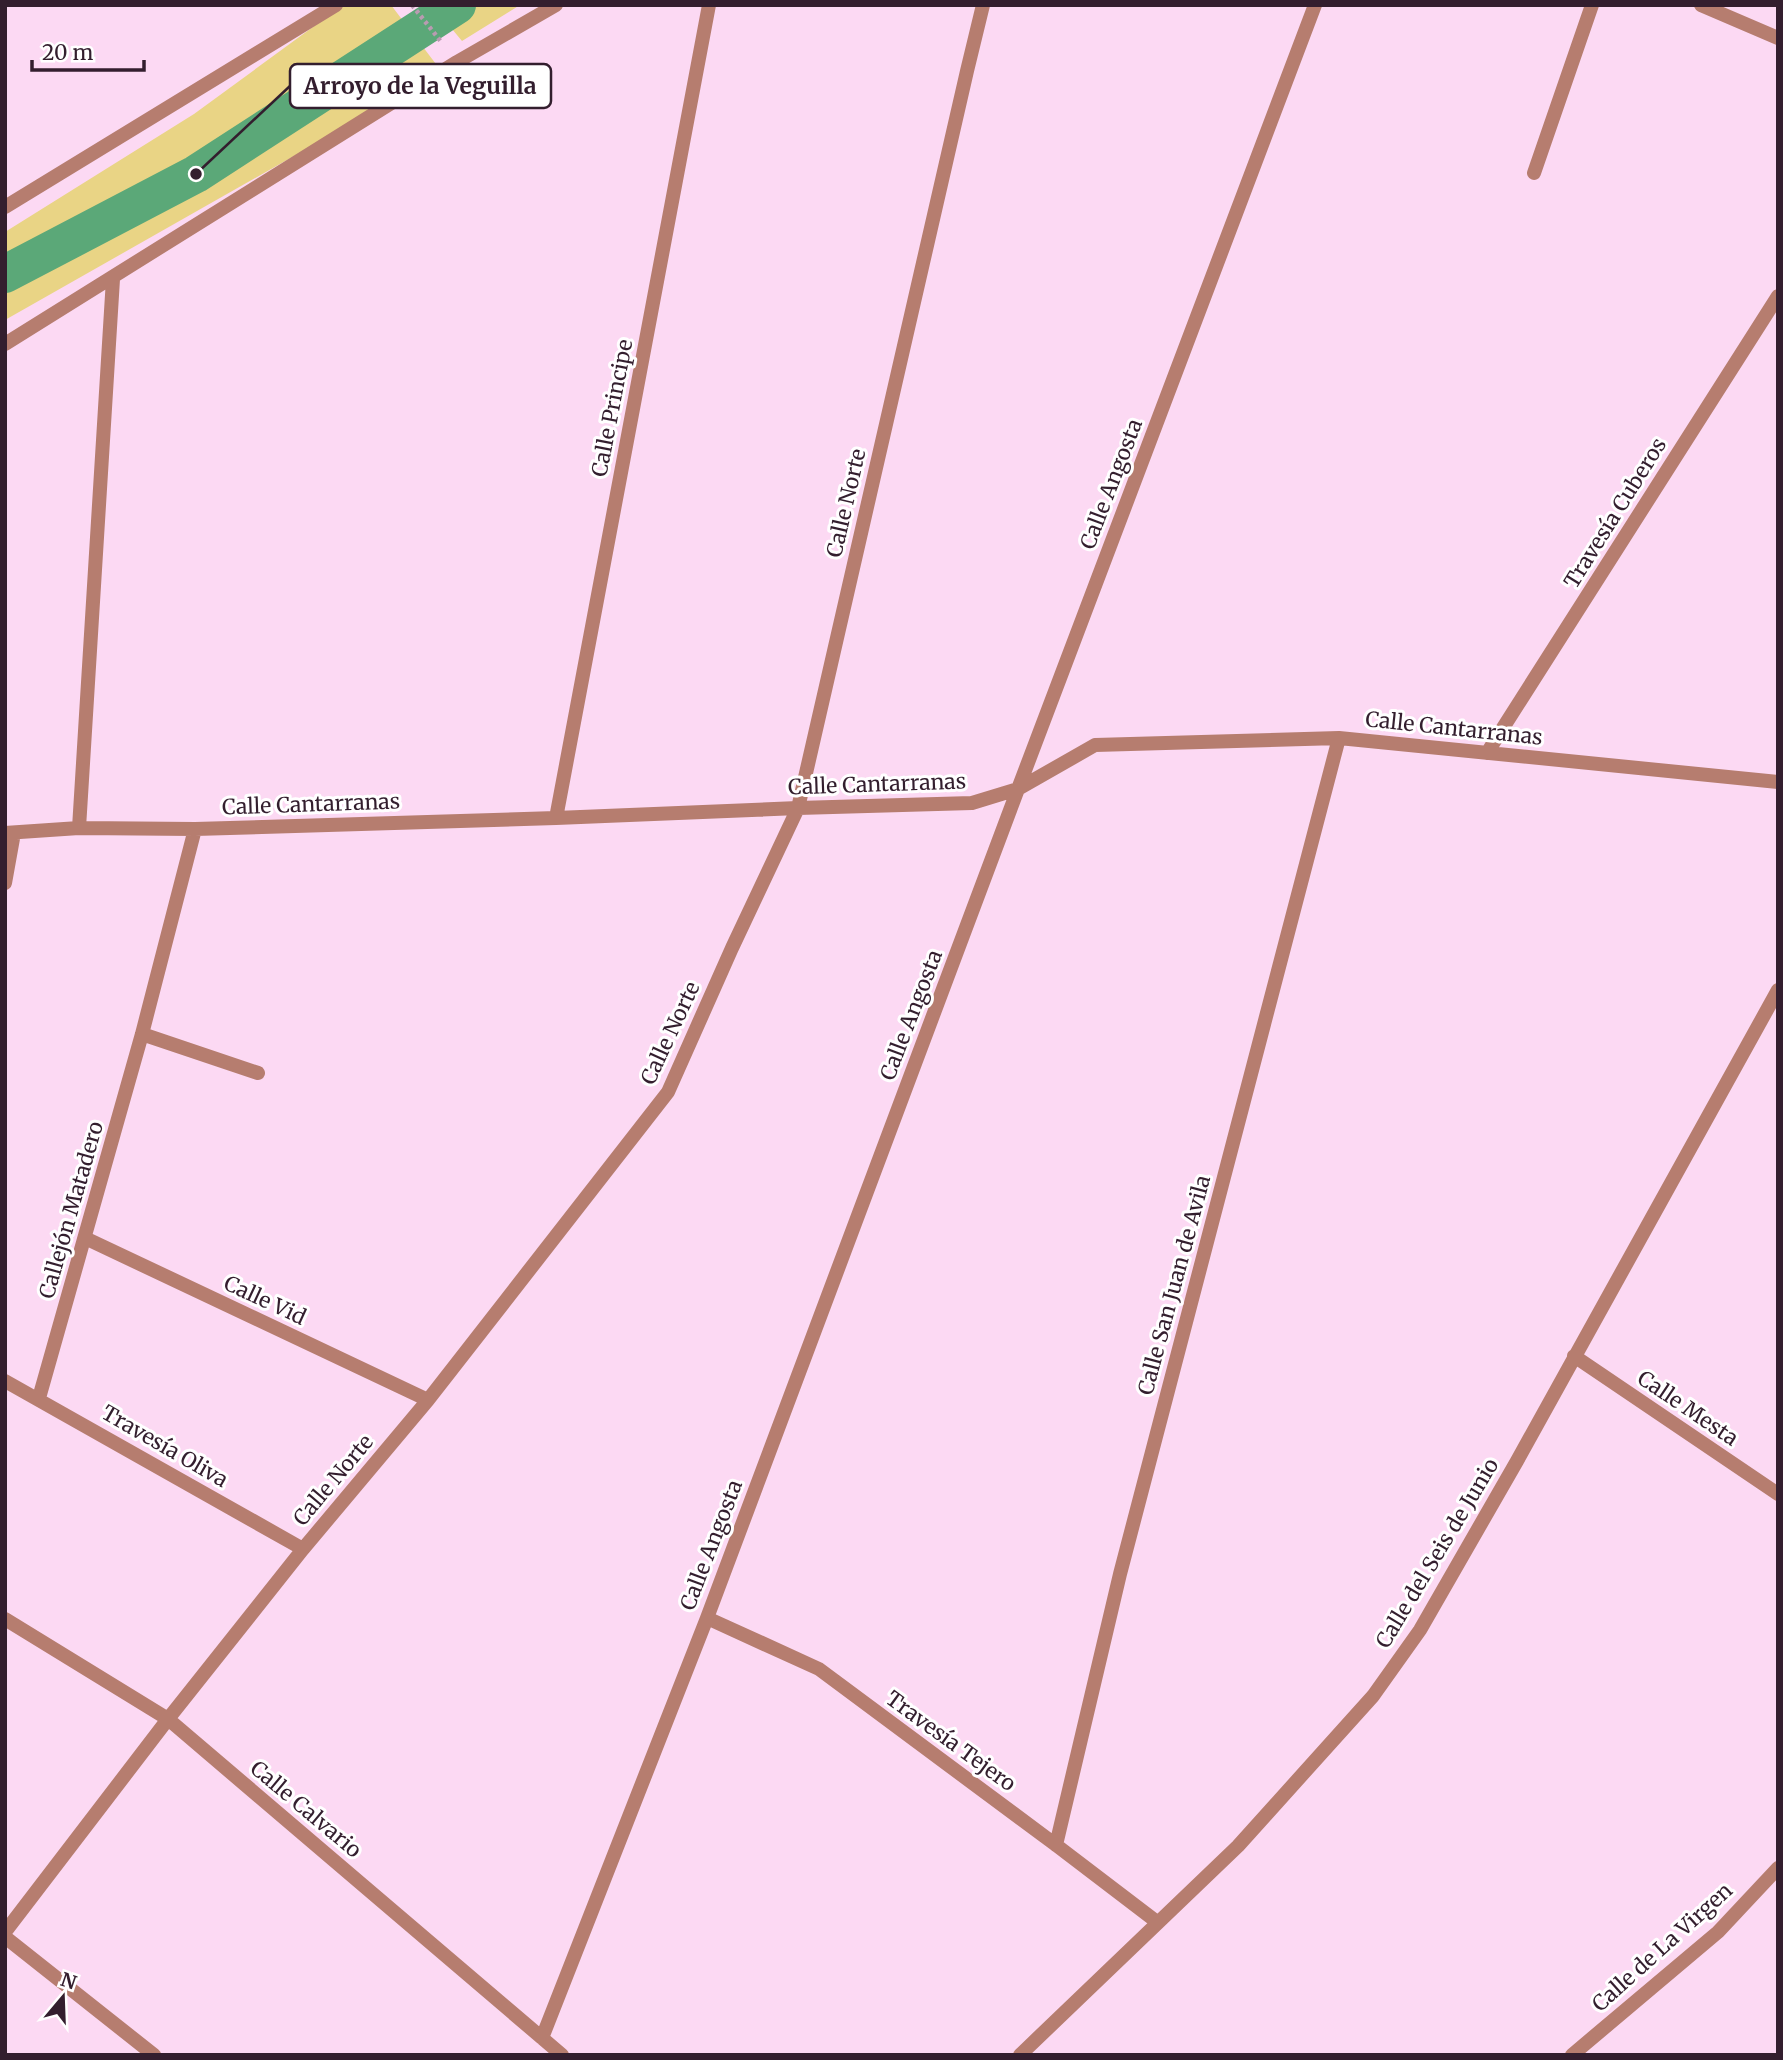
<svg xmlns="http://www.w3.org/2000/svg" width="1783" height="2060" font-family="Merriweather,serif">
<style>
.green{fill:#e9d485}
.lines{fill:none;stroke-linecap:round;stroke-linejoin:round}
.canal{stroke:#5ba878;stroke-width:38}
.path{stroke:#b99bb1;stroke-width:4.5;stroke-dasharray:3.5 3.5;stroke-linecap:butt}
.street{stroke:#b67d6f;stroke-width:14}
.labels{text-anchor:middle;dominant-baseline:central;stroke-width:6;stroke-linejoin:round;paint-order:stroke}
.street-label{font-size:21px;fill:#331e2e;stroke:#fff}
.leader{fill:none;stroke:#331e2e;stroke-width:2.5}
.callout-dot{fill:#331e2e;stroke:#fff;stroke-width:2.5}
.callout{fill:#fff;stroke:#331e2e;stroke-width:2.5}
.callout-label{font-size:23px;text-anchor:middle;font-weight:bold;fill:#331e2e}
</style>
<rect width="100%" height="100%" fill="#fcd9f3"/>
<path class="green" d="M343 5H391L442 72 5 320V232L194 114Z
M432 5H520L462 41Z"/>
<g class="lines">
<path class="canal" d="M5 274 196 174 457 5"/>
<path class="path" d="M412 5 442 43"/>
<path class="street" d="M1701 5 1778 38
M1534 173 1592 5
M5 207 336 5
M5 344 457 62 556 5
M1487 753 1778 296
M556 818 709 5
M79 828 113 279
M5 833 79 828 195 829 556 818 798 808 972 803 1018 789 1095 745 1339 738 1778 782
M5 883 14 833
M142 1034 258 1073
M85 1238 428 1400
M1574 1356 1778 1494
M5 1381 303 1549
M39 1398 142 1034 195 829
M707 1618 819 1669 1056 1845 1157 1922
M5 1619 168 1719 562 2055
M1056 1845 1120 1574 1339 738
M5 1932 168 1719 303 1549 428 1400 668 1092 732 948 798 808 967 71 983 5
M5 1937 154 2055
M542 2038 707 1618 1018 789 1315 5
M1020 2055 1238 1846 1373 1696 1420 1630 1517 1461 1778 990
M1572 2055 1718 1932 1778 1868"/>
</g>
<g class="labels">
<g class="street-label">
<text transform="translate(612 408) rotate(-79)">Calle Principe</text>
<text transform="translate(1111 484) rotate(-69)">Calle Angosta</text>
<text transform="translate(846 503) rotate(-77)">Calle Norte</text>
<text transform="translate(1615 513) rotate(-58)">Travesía Cuberos</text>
<text transform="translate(1454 728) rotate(6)">Calle Cantarranas</text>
<text transform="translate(877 784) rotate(-2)">Calle Cantarranas</text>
<text transform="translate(311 804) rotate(-2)">Calle Cantarranas</text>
<text transform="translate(911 1015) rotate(-69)">Calle Angosta</text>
<text transform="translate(670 1033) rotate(-65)">Calle Norte</text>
<text transform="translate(71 1210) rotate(-74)">Callejón Matadero</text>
<text transform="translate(1174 1285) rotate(-75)">Calle San Juan de Avila</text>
<text transform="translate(265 1300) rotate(25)">Calle Vid</text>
<text transform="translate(1688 1408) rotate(34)">Calle Mesta</text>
<text transform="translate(165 1446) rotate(30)">Travesía Oliva</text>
<text transform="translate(333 1480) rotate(-50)">Calle Norte</text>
<text transform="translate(711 1545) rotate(-69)">Calle Angosta</text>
<text transform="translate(1437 1553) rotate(-59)">Calle del Seis de Junio</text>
<text transform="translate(951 1741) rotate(36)">Travesía Tejero</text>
<text transform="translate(306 1809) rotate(40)">Calle Calvario</text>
<text transform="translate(1662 1947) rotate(-42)">Calle de La Virgen</text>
</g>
</g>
<path class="leader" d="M196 174L290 86"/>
<circle class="callout-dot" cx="196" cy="174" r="7"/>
<rect class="callout" x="290" y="64" width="261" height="44" rx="7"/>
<g class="callout-label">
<text x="420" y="94">Arroyo de la Veguilla</text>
</g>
<rect width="1783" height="2060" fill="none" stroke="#331e2e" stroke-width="14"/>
<g transform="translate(63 1997) rotate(19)" stroke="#ffffff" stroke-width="5" paint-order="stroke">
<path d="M0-5L12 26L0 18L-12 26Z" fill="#331e2e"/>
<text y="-10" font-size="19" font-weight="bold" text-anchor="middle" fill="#331e2e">N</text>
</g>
<path d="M32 60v10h112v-10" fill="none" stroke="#331e2e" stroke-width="3.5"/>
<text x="42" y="60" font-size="21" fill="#331e2e" stroke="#ffffff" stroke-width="5" paint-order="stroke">20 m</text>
</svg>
